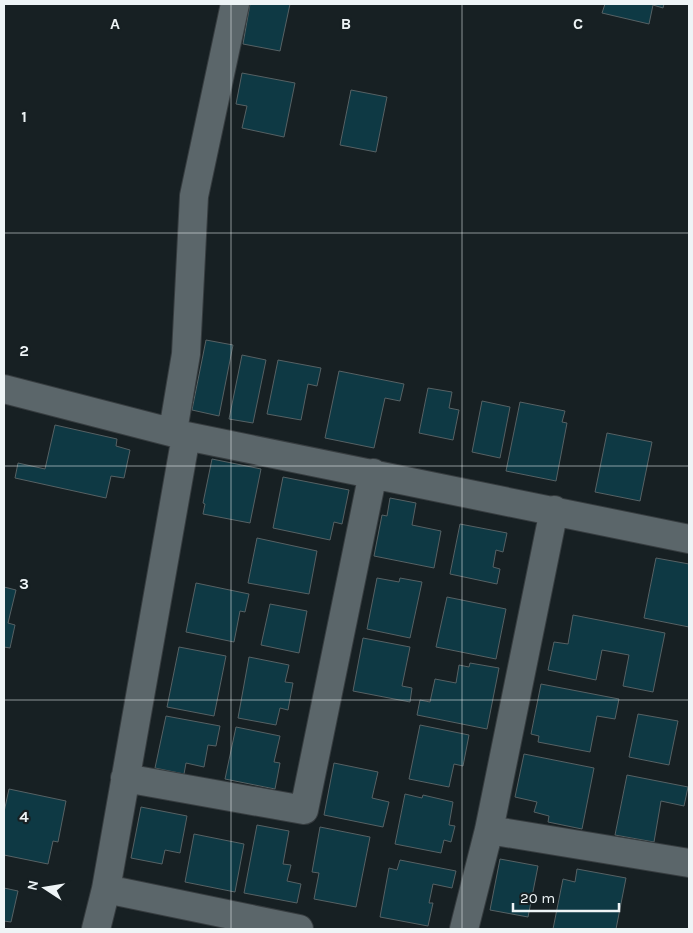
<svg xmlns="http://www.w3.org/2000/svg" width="693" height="933" font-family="Karla,sans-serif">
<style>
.building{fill:#0e3944;stroke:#566164}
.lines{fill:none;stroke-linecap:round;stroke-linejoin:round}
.minor-casing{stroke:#373d40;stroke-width:30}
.minor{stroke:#5b666a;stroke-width:28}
.grid{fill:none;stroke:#eef4f6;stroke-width:1;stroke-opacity:0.55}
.grid-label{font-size:16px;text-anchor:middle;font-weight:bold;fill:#eef4f6;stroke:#172023;stroke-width:4.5;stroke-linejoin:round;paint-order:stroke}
</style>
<rect width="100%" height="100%" fill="#172023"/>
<path class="building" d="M250 4H290L280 51 243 44Z
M605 4H664L663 8 653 5 649 24 602 13Z
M242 73 295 83 284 137 242 128 247 106 236 104Z
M351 90 387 97 376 152 340 145Z
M206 340 233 345 219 416 192 410Z
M242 355 266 360 253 423 229 419Z
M278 360 321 368 317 386 308 384 301 420 267 414Z
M339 371 404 384 400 401 385 398 374 448 325 438Z
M428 388 452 392 449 408 459 410 453 440 419 433Z
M482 401 510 407 500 458 472 452Z
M520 402 565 411 562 422 567 423 556 481 506 471Z
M55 425 117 439 116 446 130 450 124 478 111 476 106 498 15 478 18 463 45 469Z
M607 433 652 442 640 501 595 492Z
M212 459 261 469 250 523 203 514 205 504 203 503Z
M283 477 349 490 342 524 334 522 330 540 273 528Z
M390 498 416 503 412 525 441 531 434 568 374 556 382 515 387 516Z
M460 524 507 533 503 552 496 550 493 567 500 569 497 584 450 574Z
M257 538 317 551 309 594 248 583Z
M656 558 689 564V627L644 618Z
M377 578 399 582 400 578 422 582 410 638 367 629Z
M196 583 249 594 245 612 240 611 234 642 186 632Z
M4 587 16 590 8 623 15 625 10 648 4 647Z
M447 597 506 609 496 659 436 647Z
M270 604 307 611 299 653 261 645Z
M573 615 665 633 653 692 623 686 629 655 602 650 596 680 548 670 554 642 568 644Z
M363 638 410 647 402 686 412 688 410 702 353 691Z
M179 647 226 656 214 716 167 707Z
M249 657 289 665 285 682 293 683 288 710 280 708 276 725 238 718Z
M470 663 499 668 487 729 417 715 420 700 430 702 435 679 456 683 459 665 469 667Z
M541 684 619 699 615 719 597 716 590 752 538 742 539 736 531 734Z
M638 714 678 721 669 765 629 757Z
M166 716 220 726 216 746 208 745 204 767 186 763 184 774 155 768Z
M420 725 469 735 463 766 454 764 449 787 409 779Z
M236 727 280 736 274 762 280 763 275 789 225 779Z
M524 754 594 768 582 829 548 822 549 816 534 812 537 802 515 797Z
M334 763 378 772 372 798 389 802 383 827 324 815Z
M627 775 688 787 684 806 661 801 654 842 615 835Z
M9 789 66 801 58 842 53 841 48 864 4 855V812Z
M405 794 422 798 423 795 453 802 449 825 455 826 451 842 444 840 441 853 395 844Z
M141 807 187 816 180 853 165 850 162 864 131 858Z
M257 825 289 831 283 864 291 865 287 881 301 884 297 903 244 893Z
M320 827 370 837 356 907 314 899 319 873 312 872Z
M194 834 244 844 235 892 185 882Z
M500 859 538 866 528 917 490 910Z
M400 860 456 871 452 888 433 884 429 903H433L428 926 380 917 389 868 397 870Z
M577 869 626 878 616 929H553L563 879 575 882Z
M4 888 18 891 11 922 4 921Z"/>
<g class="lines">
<g class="minor-casing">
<path id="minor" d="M4 389 186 436 689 539
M173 431 186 354 194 196 235 4
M125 778 304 810 373 473
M489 830 689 863
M106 889 299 929
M96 929 106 889 186 436
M464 929 489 830 554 510"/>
</g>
<use href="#minor" class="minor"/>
</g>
<path class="grid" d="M231 4V929M462 4V929M4 233H689M4 466H689M4 700H689"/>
<g class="grid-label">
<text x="115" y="29">A</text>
<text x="346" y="29">B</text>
<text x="578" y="29">C</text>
<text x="24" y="122">1</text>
<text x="24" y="356">2</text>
<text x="24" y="589">3</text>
<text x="24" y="822">4</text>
</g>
<rect width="693" height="933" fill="none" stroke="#eef4f6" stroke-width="10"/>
<g transform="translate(45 888) rotate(282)" stroke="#172023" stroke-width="4" paint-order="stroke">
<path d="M0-4L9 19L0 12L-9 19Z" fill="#eef4f6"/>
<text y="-8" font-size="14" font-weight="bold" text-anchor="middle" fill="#eef4f6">N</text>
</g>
<path d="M513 903v8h106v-8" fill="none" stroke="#eef4f6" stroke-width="2.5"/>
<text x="520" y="903" font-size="15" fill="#eef4f6" stroke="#172023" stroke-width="4" paint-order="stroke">20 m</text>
</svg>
